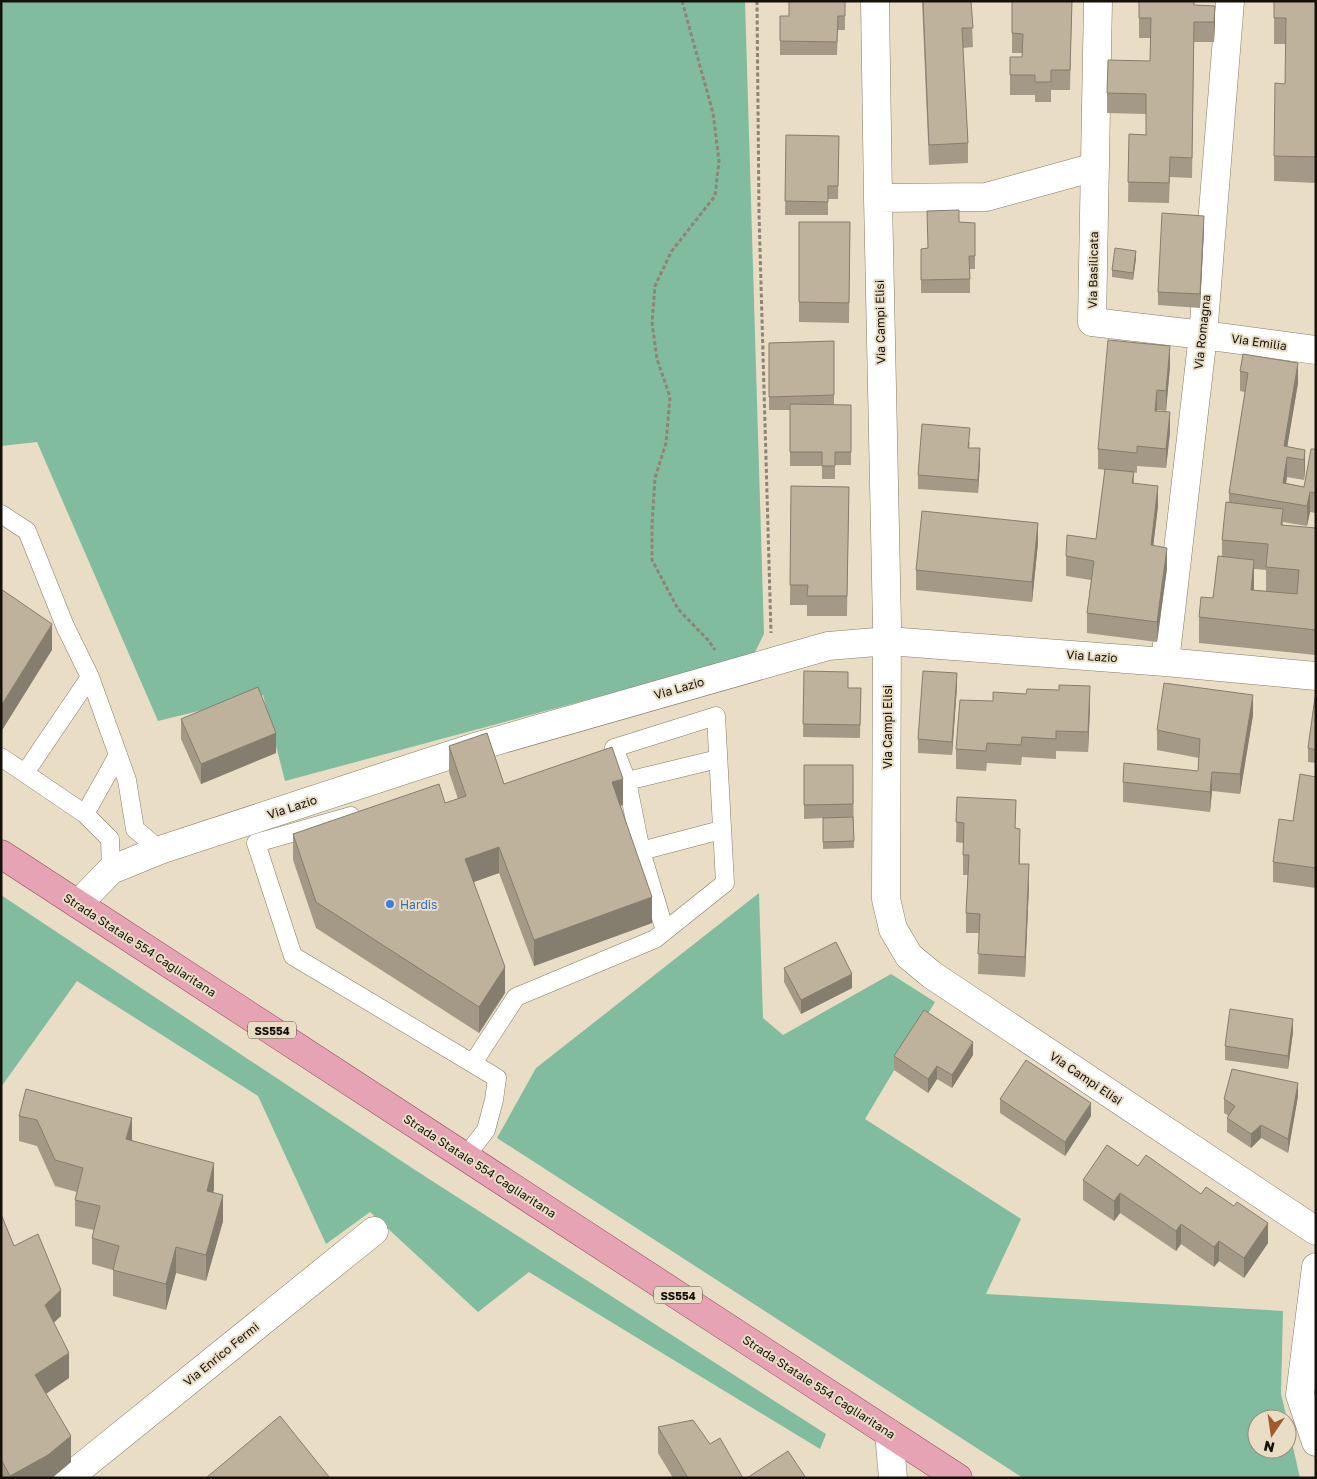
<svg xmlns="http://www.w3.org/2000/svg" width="1317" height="1479" font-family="'Golos Text',sans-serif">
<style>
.grass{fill:#82bc9f}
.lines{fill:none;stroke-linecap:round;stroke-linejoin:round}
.lane-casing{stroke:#867b66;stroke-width:19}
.street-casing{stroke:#867b66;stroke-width:29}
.primary-casing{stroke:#904858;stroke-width:29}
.path{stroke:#8d8474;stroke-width:3;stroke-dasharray:4 2.5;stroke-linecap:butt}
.lane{stroke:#fff;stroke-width:18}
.street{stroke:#fff;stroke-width:28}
.primary{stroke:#e5a3b4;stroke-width:28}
.wall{fill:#a39986;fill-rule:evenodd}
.shaded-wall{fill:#857d6d}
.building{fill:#beb29c;stroke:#857d6d}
.shop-dot{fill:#3f7fe0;stroke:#e9ddc6;stroke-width:2}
.labels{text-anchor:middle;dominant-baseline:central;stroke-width:4;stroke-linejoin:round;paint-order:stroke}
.shield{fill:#e9ddc6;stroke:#554e42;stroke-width:1}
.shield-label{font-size:11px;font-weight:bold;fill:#151109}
.street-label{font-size:12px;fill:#151109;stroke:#e9ddc6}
.shop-label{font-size:12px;fill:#366cbe;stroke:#e9ddc6;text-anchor:start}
</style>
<rect width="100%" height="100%" fill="#e9ddc6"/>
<path class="grass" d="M1 1H745L764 634 751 660 717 665 285 781 263 695 158 721 37 442 1 446Z
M759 893 763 1018 783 1035 891 974 935 1002 865 1119 1021 1219 986 1294 1283 1311 1281 1394 1287 1419H1257V1449H1287V1421L1300 1478H1023L497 1138 536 1068Z
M1 895 412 1168 826 1434 820 1449 529 1272 478 1312 370 1212 326 1244 258 1096 77 981 1 1087Z"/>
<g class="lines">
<g class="lane-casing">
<path id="lane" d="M1 514 27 531 65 626 90 677 127 780 135 829 160 850
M1 757 85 814 110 839 111 870
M25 773 90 677
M627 781 718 759
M85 814 118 755
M351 816 256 843 293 956 497 1078 494 1100 486 1130 466 1156
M641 851 721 830
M473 1063 516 997 655 939 725 883 716 716 614 748 627 781 641 851 665 931"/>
</g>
<g class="street-casing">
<path id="street" d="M875 1 878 198 887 625 886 899 893 929 909 956 932 975 1316 1231
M1098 1 1092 322 1203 335 1316 350
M878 198 986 197 1095 167
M1165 662 1203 335 1230 1
M78 904 111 870 160 850 475 747 828 646 888 641 1165 662 1316 676
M1316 1267 1300 1395 1316 1442
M889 1433 893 1478
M68 1478 374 1231"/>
</g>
<g class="primary-casing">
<path id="primary" d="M1 854 958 1478"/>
</g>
<path class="path" d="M682 1 713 113 719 161 715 196 671 252 655 286 652 323 657 359 670 397 666 443 655 478 652 524V560L678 609 708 640 715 650
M757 1 759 214 771 633"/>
<use href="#lane" class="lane"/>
<use href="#street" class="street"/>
<use href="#primary" class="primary"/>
</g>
<path class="wall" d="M845 1V30H838L837 55H780V16H789Z
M922 1H971L973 47 963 48 968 143V163L929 165Z
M1012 1H1072L1070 90H1051V102H1035V95H1010V57H1022V53H1012Z
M1139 1H1194V5L1215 6 1214 42H1194L1192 178 1170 177 1169 203 1128 202 1129 134 1146 135V114L1107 113V93L1150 61V38H1139Z
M1274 1H1316V183L1274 181V156L1285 84 1286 44H1274Z
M786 135 839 136 838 199H828V215H785Z
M799 222H850L849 323 799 322Z
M959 222 975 223V269H970V293H921V249L927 248Z
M1204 229 1200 308 1158 305V292Z
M1136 258 1133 280 1112 277V270Z
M1316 285V312H1315V292Z
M834 341V405H851V465H835V479H822V466H790V410H769V343Z
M1170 366 1166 411 1157 410 1156 411 1170 432 1166 468 1137 466V473L1134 472V483L1158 506 1153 546 1167 568 1157 642 1087 633V613L1091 580 1066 576V556L1096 539 1105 470 1098 469V449Z
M1240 371 1298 383 1287 447 1305 450V470L1304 480 1287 477 1286 483 1304 487 1316 449V513L1310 512 1307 526 1283 522V525L1316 528V655L1199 643V617L1213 598 1222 556V540L1229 503V493L1245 392 1240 391ZM1254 569 1266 570V591L1254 590Z
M970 442 969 448 980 462 978 493 918 489V475Z
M791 486 849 487 847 616H807V605H790Z
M1038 543 1032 602 916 590V570Z
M804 671 848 688H861L860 738 803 737Z
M957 686 952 755 918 753V739Z
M1316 697V763L1308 762V748Z
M1090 706 1088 752 1056 751V759L1022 757 1021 765 987 763 986 771 956 769V749Z
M1253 715 1240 794 1212 791 1210 812 1123 802V782L1198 771 1199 758 1157 750V730Z
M181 719 276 753 201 784 181 739Z
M449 746 504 784 623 805H620L652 923 534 966 499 873 474 882 505 993 479 1033 316 928 293 860V834L445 803 458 799 449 772Z
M804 765H853L854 848 823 849V818L804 819Z
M1316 777V888L1273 882V862Z
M957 797 1016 828 1020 848V864L1029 884 1025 977 978 974 979 933H966V913L968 875H963V843L956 842Z
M784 968 852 988 801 1014 784 982Z
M1293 1032 1288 1069 1225 1060V1046Z
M973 1055 952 1088 937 1079 928 1093 894 1070V1056Z
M1298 1096 1288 1153 1261 1138 1251 1148 1227 1132V1118L1229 1116 1224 1113V1099Z
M1000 1099 1091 1116 1065 1156 1000 1113Z
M19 1116 132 1140 214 1189 213 1192 223 1221 206 1281 176 1273 166 1310 113 1296V1270L92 1264V1238L94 1230 75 1226V1200L77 1192 55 1186 37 1146 19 1141Z
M1138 1166 1268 1243 1244 1278 1219 1261 1214 1267 1181 1244 1176 1251 1120 1213 1114 1221 1083 1200V1180Z
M1 1214 14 1246 61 1316 53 1323 69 1378 46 1394 71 1462 52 1478H1Z
M658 1427 710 1444 743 1478H673L658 1453Z"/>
<path class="shaded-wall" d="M1215 6V26L1214 42V22Z
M1204 216V229L1200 308V294Z
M1136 251V258L1133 280V273Z
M1170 346V366L1166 411V391Z
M1298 363V383L1284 466V446Z
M1157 390V410L1155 431V411Z
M1170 412V432L1166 468V449Z
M980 448V462L978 493V480Z
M1305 450V470L1304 480V460Z
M1287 457V477L1283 503V483Z
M1158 486V506L1151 565V545Z
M1310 492V512L1307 526V506Z
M1038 523V543L1032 602V582Z
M1167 548V568L1157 642V622Z
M1254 560V586L1251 616V590Z
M52 624V650L1 732V706Z
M957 673V686L952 755V742Z
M1090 686V706L1088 752V732Z
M1253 695V715L1240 794V774Z
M276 733V753L201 784V764Z
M1212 772V791L1210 812V792Z
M623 779V805L612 808V782Z
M1020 829V848L1019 883V864Z
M499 847V873L465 885V859Z
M1029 864V884L1025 977V957Z
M652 897V923L534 966V940Z
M505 967V993L479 1033V1007Z
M852 974V988L801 1014V1000Z
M1293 1019V1032L1288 1069V1056Z
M973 1042V1055L952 1088V1075Z
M937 1066V1079L928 1093V1079Z
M1298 1083V1096L1288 1153V1139Z
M1091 1103V1116L1065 1156V1142Z
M132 1118V1143L126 1139Z
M1261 1125V1138L1251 1148V1134Z
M214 1163V1189L207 1217V1191Z
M1120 1193V1213L1114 1221V1201Z
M223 1195V1221L206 1281V1255Z
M1268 1223V1243L1244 1278V1258Z
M1181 1224V1244L1176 1251V1231Z
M1219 1241V1261L1214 1267V1247Z
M176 1247V1273L166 1310V1284Z
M61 1290V1316L45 1331V1305Z
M69 1353V1378L35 1401V1375Z
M71 1436V1462L52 1478H10V1476Z"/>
<path class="building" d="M789 1H845V16H838L837 42 780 41V16H789Z
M923 1H971L973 28H962L968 143 929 145Z
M1012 1H1072L1070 70H1051V82H1035V75H1010V57H1022L1023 34 1012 33Z
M1139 1H1194V5L1215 6 1214 22H1194L1192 158 1170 157 1169 183 1128 182 1129 134 1146 135V94L1107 93 1108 60 1150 61 1151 18H1139Z
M1274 1H1316V157L1274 156 1275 83 1285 84 1286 18H1274Z
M786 135 839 136 838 186H828V202L785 201Z
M959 210V222L975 223V256H969L970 279 921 280V249L928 248 927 211Z
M1162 213 1204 216 1200 294 1158 292Z
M799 222H850L849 303 799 302Z
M1115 248 1136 251 1133 273 1112 270Z
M1108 340 1170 346 1166 391 1157 390 1155 411 1170 412 1166 449 1137 446V453L1098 449Z
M834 341V395L769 397V343Z
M1243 354 1298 363 1284 446 1305 450 1304 460 1287 457 1283 483 1304 487 1311 449H1316V493L1310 492 1307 506 1229 493 1248 373 1240 371Z
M790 404 851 405V452H835V466H822V452H790Z
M922 424 970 428 968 448H980L978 480 918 475Z
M1105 469 1134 472 1132 483 1158 486 1151 545 1167 548 1157 622 1087 613 1094 561 1066 556 1067 535 1096 539Z
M791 486 849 487 847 596H807L808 585H790Z
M1226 502 1283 509 1281 525 1316 528V630L1199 617 1201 597 1213 598 1218 556 1254 560 1251 590 1297 594 1299 570 1266 567 1268 544 1222 540Z
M922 511 1038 523 1032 582 916 570Z
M1 589 52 624 1 706Z
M804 671 848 672V688H861L860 725 803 724Z
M923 671 957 673 952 742 918 739Z
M1164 683 1253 695 1240 774 1212 772 1210 792 1123 782 1124 763 1198 771 1200 739 1157 730Z
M1059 685 1090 686 1088 732 1056 731V739L1022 737 1021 745 987 743 986 751 956 749 960 700 993 701V692L1026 694 1027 689 1059 690Z
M258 687 276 733 201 764 181 719Z
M1315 697H1316V750L1308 748Z
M487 733 504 784 612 747 623 779 612 782 652 897 534 940 499 847 465 859 505 967 479 1007 316 902 293 834 439 784 445 803 466 796 449 746Z
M804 765H853V804L804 805Z
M1300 774 1316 777V868L1273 862 1279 819 1293 821Z
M957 797 1016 800 1015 828 1020 829 1019 864H1029L1025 957 978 954 980 914 966 913 969 855H963L964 823 956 822Z
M853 817 854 841 823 842V818Z
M836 942 852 974 801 1000 784 968Z
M1230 1009 1293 1019 1288 1056 1225 1046Z
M924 1010 973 1042 952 1075 937 1066 928 1079 894 1056Z
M1026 1060 1091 1103 1065 1142 1000 1099Z
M1232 1069 1298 1083 1288 1139 1261 1125 1251 1134 1227 1118 1235 1106 1224 1099Z
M26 1089 132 1118 126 1139 214 1163 207 1191 223 1195 206 1255 176 1247 166 1284 113 1270 119 1246 92 1238 100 1206 75 1200 83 1168 55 1160 37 1120 19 1116Z
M1107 1145 1138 1166 1146 1155 1201 1194 1206 1187 1234 1206 1237 1202 1268 1223 1244 1258 1219 1241 1214 1247 1181 1224 1176 1231 1120 1193 1114 1201 1083 1180Z
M1 1214 14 1246 38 1234 61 1290 45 1305 69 1353 35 1375 71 1436 48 1455 10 1476 1 1459Z
M280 1416 330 1478H206Z
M693 1420 710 1444 720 1438 743 1478H688L658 1427Z
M788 1451 806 1478H747Z"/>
<circle class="shop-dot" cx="390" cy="904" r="5"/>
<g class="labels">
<g class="shield">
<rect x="248" y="1021.5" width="48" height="17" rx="4"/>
<rect x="654" y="1286.5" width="48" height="17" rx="4"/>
</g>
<g class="shield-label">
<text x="272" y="1030">SS554</text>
<text x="678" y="1295">SS554</text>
</g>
<g class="street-label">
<text transform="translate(1093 270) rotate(-89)">Via Basilicata</text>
<text transform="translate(880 322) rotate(-91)">Via Campi Elisi</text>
<text transform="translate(1202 332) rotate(-84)">Via Romagna</text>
<text transform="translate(1259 342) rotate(8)">Via Emilia</text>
<text transform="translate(1092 656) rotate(4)">Via Lazio</text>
<text transform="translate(679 688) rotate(-16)">Via Lazio</text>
<text transform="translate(887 727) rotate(-90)">Via Campi Elisi</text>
<text transform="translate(292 807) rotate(-18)">Via Lazio</text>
<text transform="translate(140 945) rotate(33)">Strada Statale 554 Cagliaritana</text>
<text transform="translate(1086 1078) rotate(34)">Via Campi Elisi</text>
<text transform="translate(480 1166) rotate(33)">Strada Statale 554 Cagliaritana</text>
<text transform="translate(221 1354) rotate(-39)">Via Enrico Fermi</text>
<text transform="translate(819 1387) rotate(33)">Strada Statale 554 Cagliaritana</text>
</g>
<g class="shop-label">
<text x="400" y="904">Hardis</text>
</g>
</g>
<rect width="1317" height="1479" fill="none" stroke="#151109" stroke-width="5"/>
<g transform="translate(1272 1434) rotate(193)"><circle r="24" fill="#e9ddc6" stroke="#948b7a"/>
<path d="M0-4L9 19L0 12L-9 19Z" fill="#9f5b2c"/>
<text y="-8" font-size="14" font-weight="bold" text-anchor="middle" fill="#151109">N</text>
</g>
</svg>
